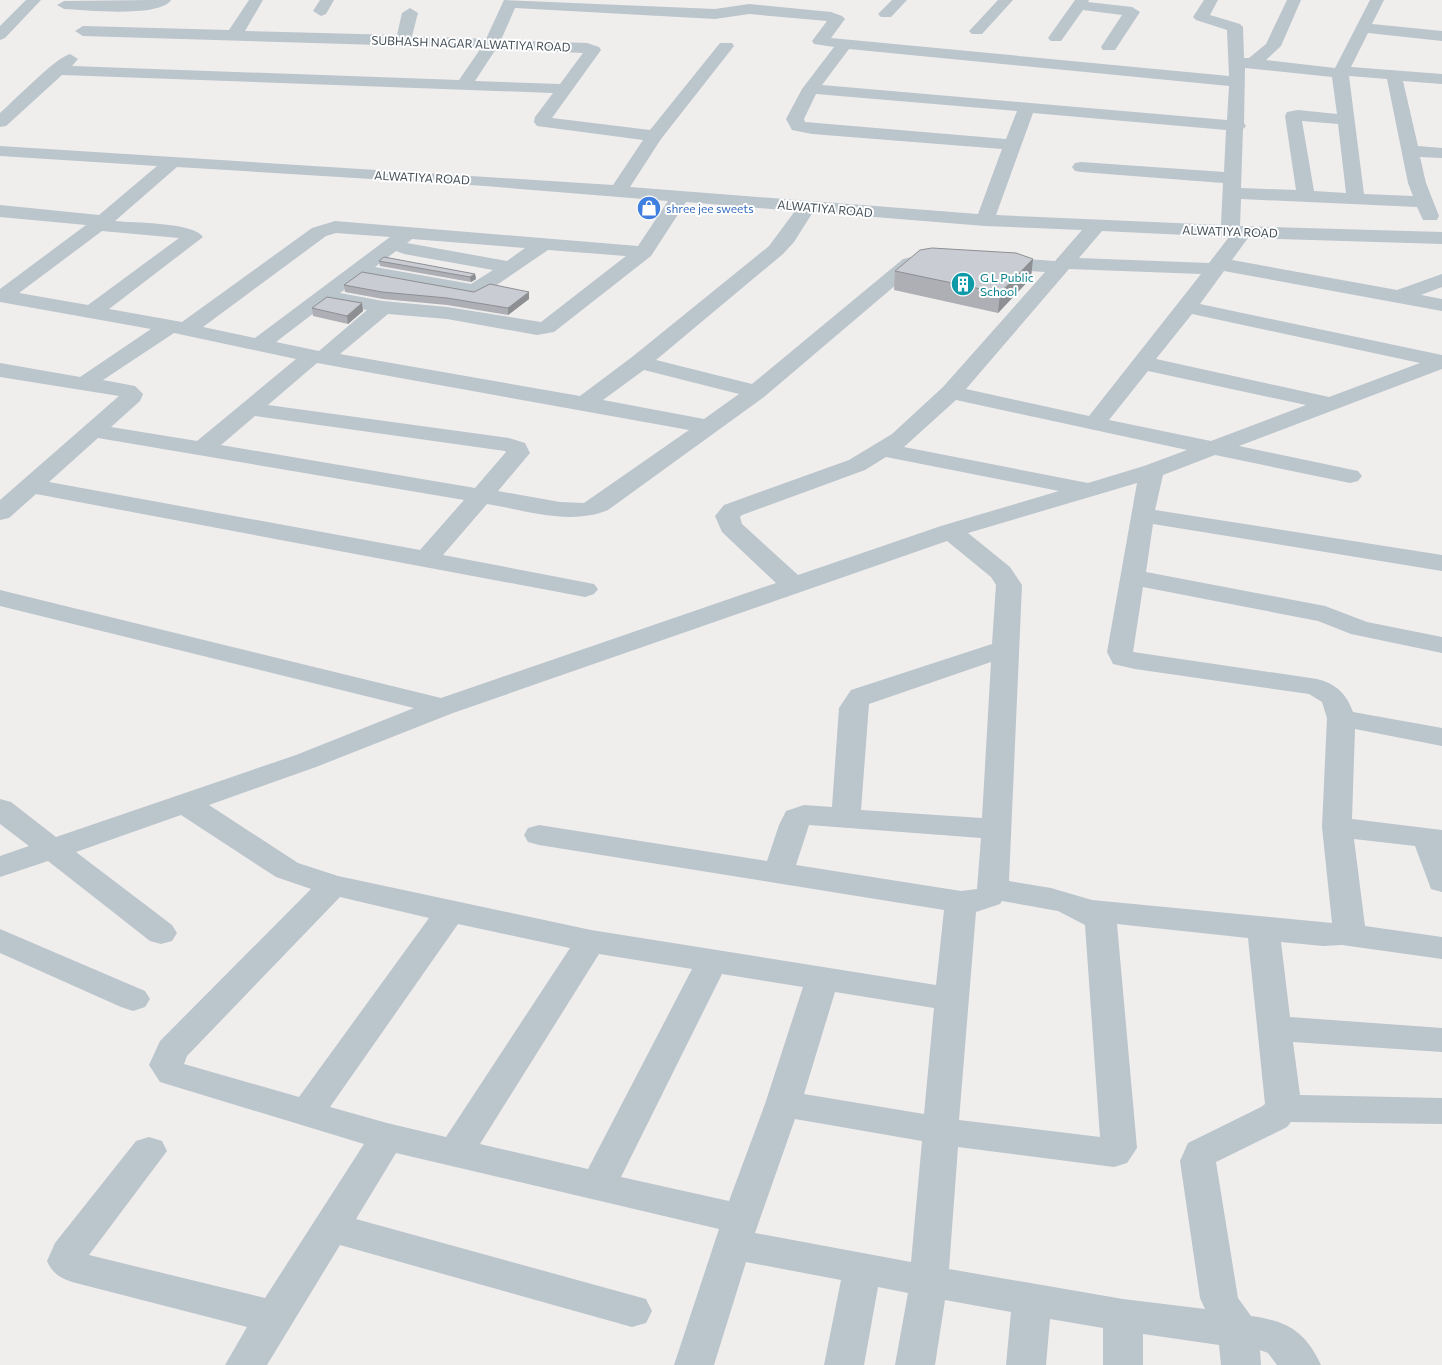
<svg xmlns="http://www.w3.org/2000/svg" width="1442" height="1365" font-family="Commissioner,sans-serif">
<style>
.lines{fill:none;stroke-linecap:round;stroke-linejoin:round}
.minor{fill:#bbc5cc;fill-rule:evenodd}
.wall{fill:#adafb5}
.shaded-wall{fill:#8d8f93}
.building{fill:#c9ccd2;stroke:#8d8f93}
.labels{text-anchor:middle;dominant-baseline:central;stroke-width:4;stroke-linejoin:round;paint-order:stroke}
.far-street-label{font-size:12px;fill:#45515a;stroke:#fff}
.far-shop-label{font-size:12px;fill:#366cbe;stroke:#fff;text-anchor:start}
.far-culture-label{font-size:12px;fill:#0d838f;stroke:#fff;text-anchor:start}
</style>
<rect width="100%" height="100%" fill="#f0eded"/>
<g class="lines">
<path class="minor" d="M26 0H41L5 38 0 40V26Z
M151 0H171C159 18 86 10 64 9L57 5 64 1Z
M249 0H263L245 31 397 35 402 13 410 8 418 13 412 36 486 39 504 0 715 9 749 4 831 12 842 16 845 19 831 38 1229 76 1227 30 1196 20 1193 17 1204 0H1218L1210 15 1240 24 1243 27 1244 58H1249L1266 44 1287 0H1301L1281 46 1266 60 1335 68 1370 0H1384L1372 24 1442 31V41L1368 33 1351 67 1442 74V84L1403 81 1418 146 1442 148V158L1420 157 1426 183 1439 216 1437 220H1423L1417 207 1241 199 1240 226 1442 232V244L1248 238 1232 260 1397 290 1442 274V287L1421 295 1442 299V311L1224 271 1200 304 1442 355V369L1239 446 1358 471 1362 476 1358 481 1350 483 1215 455 1163 475 1155 510 1442 555V571L1153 524 1146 572 1325 606 1367 622 1442 637V653L1351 634 1318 621 1143 587 1133 652 1317 679C1336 684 1346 693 1353 712L1442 728V746L1355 729 1352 819 1442 830V892L1431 889 1415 846 1354 839 1365 926 1442 937V959L1342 945 1323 946 1281 942 1290 1017 1442 1028V1052L1293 1042 1300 1095 1442 1098V1124L1291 1122 1287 1127 1216 1162 1238 1298 1251 1316C1287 1321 1305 1331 1321 1365H1277L1268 1353 1260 1350 1261 1365H1221L1219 1345 1143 1334V1365H1103V1328L1050 1319 1046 1365H1006L1011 1312 945 1300 935 1365H895L908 1293 878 1287 864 1365H824L841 1280 746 1262 714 1365H674L719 1229 396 1153 356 1219 646 1299 652 1311 646 1323 632 1327 340 1245 267 1365H225L247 1327 72 1282C59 1277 53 1274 47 1261L55 1243 136 1141 149 1137 162 1141 167 1151 89 1255 265 1298 364 1144 160 1082 149 1065 160 1041 311 889 276 877 181 815 76 852 172 925 177 933 172 941 161 944 150 941 48 861 0 877V856L29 846 0 824V799L11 802 56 837 296 755 414 708 0 606V590L441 698 776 583 722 532 715 516 724 505 849 460 892 434 943 387 1045 272 996 269 989 267 986 263 989 259 996 257 1055 261 1082 230 985 226 813 212 794 242 783 254 656 360 752 384 903 259 928 253 935 255 938 259 935 263 917 267 764 397 608 510C570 526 525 510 487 504L443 555 594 584 598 589 594 594 585 597 36 494 9 518 0 520V500L119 396 0 377V363L80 377 151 329 0 302V289L86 225 0 217V205L99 215 157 166 0 156V146L613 185 643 140 537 126 534 122 535 117 553 93 62 75 6 126 0 127V113C15 100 55 58 70 54L78 59 72 66 459 80 481 48 83 36 75 31 83 26 229 30ZM515 8 715 19 749 14 827 21 812 41 814 44 834 47 802 89 786 119 792 130 812 134 1002 149 978 214 630 187 661 139 734 46 732 43H720L650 130 552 118 601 50 599 47 587 43 501 40ZM496 49 583 53 560 84 475 81ZM849 49 1229 86 1227 120 822 85ZM1245 68 1332 77 1337 114 1298 110 1287 112 1285 116 1296 190 1241 188 1243 129 1246 126 1244 123ZM1349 76 1387 79 1408 183 1413 196 1364 194ZM816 94 1017 111 1006 139 805 122 804 119ZM1033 113 1226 130 1224 172 1081 162 1075 163 1072 167 1075 171 1081 172 1223 183 1221 225 996 215ZM1302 121 1338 124 1346 193 1314 191ZM177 167 485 186 668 201 638 246 335 221 312 228 182 322 109 309 203 237C193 222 133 223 115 221ZM686 202 795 211 769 246 632 357 580 396 340 354 388 314 447 319 537 335 554 332 651 256ZM102 231 179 238 88 305 19 293ZM1102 231 1229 237 1209 263 1079 258ZM336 233 390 237 255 338 203 327 326 236ZM412 239 525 248 507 261 407 243ZM548 250 626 256 541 322 447 307 383 301 340 293 362 277 475 297 482 295ZM396 251 404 254 493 270 471 284 375 267ZM1069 269 1201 274 1089 416 966 389ZM327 303 367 310 319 351 276 342ZM1192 314 1420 363 1329 397 1156 359ZM174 333 296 359 197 441 111 427 140 401 143 394 135 386 103 380ZM317 363 689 430 584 503 560 502 498 491 530 453 525 443 509 438 268 405ZM644 370 739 394 704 419 603 400ZM1148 371 1306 405 1211 441 1109 420ZM956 400 1187 450 1144 466 1088 483 904 447ZM255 416 505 451 506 452 475 488 221 445ZM98 438 464 500 420 550 49 482ZM886 457 1059 491 941 526 798 575 742 524 740 517 742 515 865 470ZM1137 483 1107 652 1113 664 1135 669 1309 694 1322 702 1327 718 1322 827 1332 923 1092 900 1051 888 1009 881 1022 585 1010 567 968 533ZM947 541 991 577 996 585 992 644 851 690 839 708 832 807 804 805 786 811 779 825 767 861 539 825 528 828 524 835 528 842 539 845 944 910 936 985 591 930 338 876 298 863 209 805 316 767 453 713ZM991 662 982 818 861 810 869 704ZM809 825 981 838 977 889 961 891 796 865ZM340 897 429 918 299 1097 184 1064 187 1056ZM1002 901 1058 911 1085 925 1100 1137 959 1120 976 912 1000 904ZM458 924 570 948 446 1137 387 1123 330 1107ZM1117 924 1248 938 1265 1104 1261 1107 1188 1143 1180 1161 1200 1298 1205 1309 1123 1299 949 1269 958 1147 1114 1167 1127 1163 1137 1148ZM599 954 692 969 588 1169 480 1144ZM722 974 803 987 765 1104 729 1201 621 1177ZM835 992 934 1008 924 1114 804 1094ZM795 1119 922 1141 911 1262 755 1233Z
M320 0H334L326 14 321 16 313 11Z
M892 0H907L891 17H881L878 14Z
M998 0H1013L982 34H972L969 31 972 28Z
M1075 0H1089L1088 2 1132 7 1140 12 1115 50H1103L1101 47 1122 15 1083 10 1061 41H1051L1048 38Z
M0 929 145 991 150 999 145 1007 133 1011 121 1007 0 953Z"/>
</g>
<path class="wall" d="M379 261 475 274 476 279 471 282 380 266Z
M895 271 1031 278 998 313 894 290Z
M344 285 474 292 529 299 508 315 447 305 383 299 345 292Z
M312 308 363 311 348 324 313 316Z"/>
<path class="shaded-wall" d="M1033 259 1031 278 998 313 1000 293Z
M475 274 476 279 471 282 470 277Z
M529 292V299L508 315V308Z
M362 303 363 311 348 324 347 316Z"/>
<path class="building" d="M932 248 1016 253 1033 259 1000 293 895 271 920 250Z
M384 257 475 274 470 277 379 261Z
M362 272 474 292 490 284 529 292 508 308 447 298 382 292 344 285Z
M327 297 362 303 347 316 312 308Z"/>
<defs>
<g id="shop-disc" transform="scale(1.25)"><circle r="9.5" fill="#3f7fe0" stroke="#fff"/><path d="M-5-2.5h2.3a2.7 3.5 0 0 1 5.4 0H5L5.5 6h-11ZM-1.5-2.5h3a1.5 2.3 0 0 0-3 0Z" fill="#fff"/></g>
<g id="building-disc" transform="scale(1.25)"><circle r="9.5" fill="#0f9aa8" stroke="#fff"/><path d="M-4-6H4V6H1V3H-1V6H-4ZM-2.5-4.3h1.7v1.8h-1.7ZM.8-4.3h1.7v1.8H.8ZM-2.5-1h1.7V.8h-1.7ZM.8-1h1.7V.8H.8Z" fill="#fff"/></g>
</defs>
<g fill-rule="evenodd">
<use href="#shop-disc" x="649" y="208"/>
<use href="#building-disc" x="963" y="284"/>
</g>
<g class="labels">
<g class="far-street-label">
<text transform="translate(471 43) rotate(2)">SUBHASH NAGAR ALWATIYA ROAD</text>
<text transform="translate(422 177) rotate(3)">ALWATIYA ROAD</text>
<text transform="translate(825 208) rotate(5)">ALWATIYA ROAD</text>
<text transform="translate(1230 231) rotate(2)">ALWATIYA ROAD</text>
</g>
<g class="far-shop-label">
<text x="666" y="208">shree jee sweets</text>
</g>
<g class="far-culture-label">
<text x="980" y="277">G L Public<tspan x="980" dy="14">School</tspan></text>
</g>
</g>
</svg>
